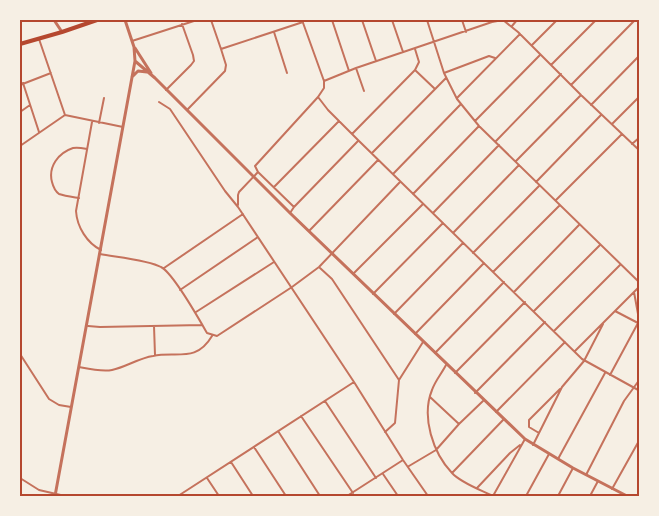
<svg xmlns="http://www.w3.org/2000/svg" width="659" height="516" font-family="Karla,sans-serif">
<style>
.lines{fill:none;stroke-linecap:round;stroke-linejoin:round}
.minor{stroke:#c5725c;stroke-width:2}
.tertiary{stroke:#c5725c;stroke-width:3}
.secondary{stroke:#b5482f;stroke-width:4}
.neatline{fill:none;stroke:#b5482f;stroke-width:2}
</style>
<rect width="100%" height="100%" fill="#f6efe4"/>
<g class="lines">
<path class="minor" d="M211 20 221 49 303 22
M302 20 324 81
M332 20 349 71
M362 20 376 61
M392 20 403 52
M427 20 444 73 457 99 479 126 640 283
M462 20 466 32
M503 20 518 32 581 95 640 151
M512 26 517 20
M274 32 287 73
M132 41 197 20
M532 45 557 20
M415 49 419 62 415 70
M551 65 596 20
M356 68 364 91
M444 73 489 56 495 58
M23 83 39 132
M20 85 51 73
M571 85 635 20
M166 90 191 65 194 61 193 55 182 24
M318 97 328 110 358 140 582 359 640 391
M457 98 520 34
M159 102 170 109 225 191 238 207 354 382 403 460 428 496
M591 105 640 55
M187 110 225 71 226 65 221 49
M20 112 30 105
M65 115 123 127
M475 121 540 55
M92 122 76 211C77 227 87 243 101 250
M99 123 104 98
M612 124 640 96
M352 134 415 70 435 89
M496 141 561 74
M632 144 640 137
M20 146 65 115 39 39
M372 153 446 78
M516 161 581 95
M258 172 294 207
M393 174 460 105
M536 182 601 115
M274 187 339 121
M413 194 479 126
M79 198C73 197 65 196 59 194 55 191 53 186 52 182 48 167 58 153 73 148 78 147 82 148 87 149
M556 200 622 134
M238 205V195L239 192 258 172 255 166 318 97 324 88V81L356 68 492 22 503 20
M290 213 294 207 358 141
M433 213 499 145
M309 231 378 160
M453 233 519 165
M473 253 539 186
M100 254C116 257 149 260 161 267 173 273 199 319 207 333L217 336 292 287 319 267 400 182
M164 268 243 214
M320 268 332 279 399 380
M493 272 559 206
M353 274 423 204
M180 290 258 237
M514 292 579 225
M634 292 640 325
M373 294 443 223
M534 311 600 245
M615 311 638 323
M196 312 274 262
M394 314 463 243
M88 326 100 327 202 325
M154 326 155 355
M554 331 620 265
M415 334 484 263
M575 351 640 286
M435 353 504 282
M20 354 49 399 59 405 71 407
M446 365C442 373 435 381 432 390 421 417 433 453 452 473 461 483 481 490 493 496L525 439
M79 367C89 369 102 372 112 370 126 367 139 358 153 356 177 351 196 363 212 336
M455 373 525 302
M610 375 638 323H640
M475 393 545 322
M430 397 459 424
M325 401 376 478
M496 412 565 342
M301 416 353 493
M278 431 320 496
M385 432 395 423 399 380 423 342
M539 433 529 427V420L560 389
M533 445 562 387 584 361 603 324
M254 447 286 496
M558 459 605 373
M231 462 253 496
M409 466 436 450 459 424 483 401
M452 473 504 419
M383 474 398 496
M586 475 624 401 640 379
M20 478 39 490 65 496
M207 478 219 496
M477 488 510 453 520 445
M612 489 640 439
M178 496 354 382
M347 496 403 460
M526 496 549 454
M558 496 573 468
M590 496 598 481"/>
<path class="tertiary" d="M54 20 62 32
M135 48 151 73
M135 61 155 78 290 213 525 439 573 468 627 496
M132 77 138 71 147 72
M55 496 135 61 134 47 125 20"/>
<path class="secondary" d="M20 44 62 32 97 20"/>
</g>
<rect width="659" height="516" fill="none" stroke="#f6efe4" stroke-width="42"/>
<rect x="21" y="21" width="617" height="474" class="neatline"/>
</svg>
